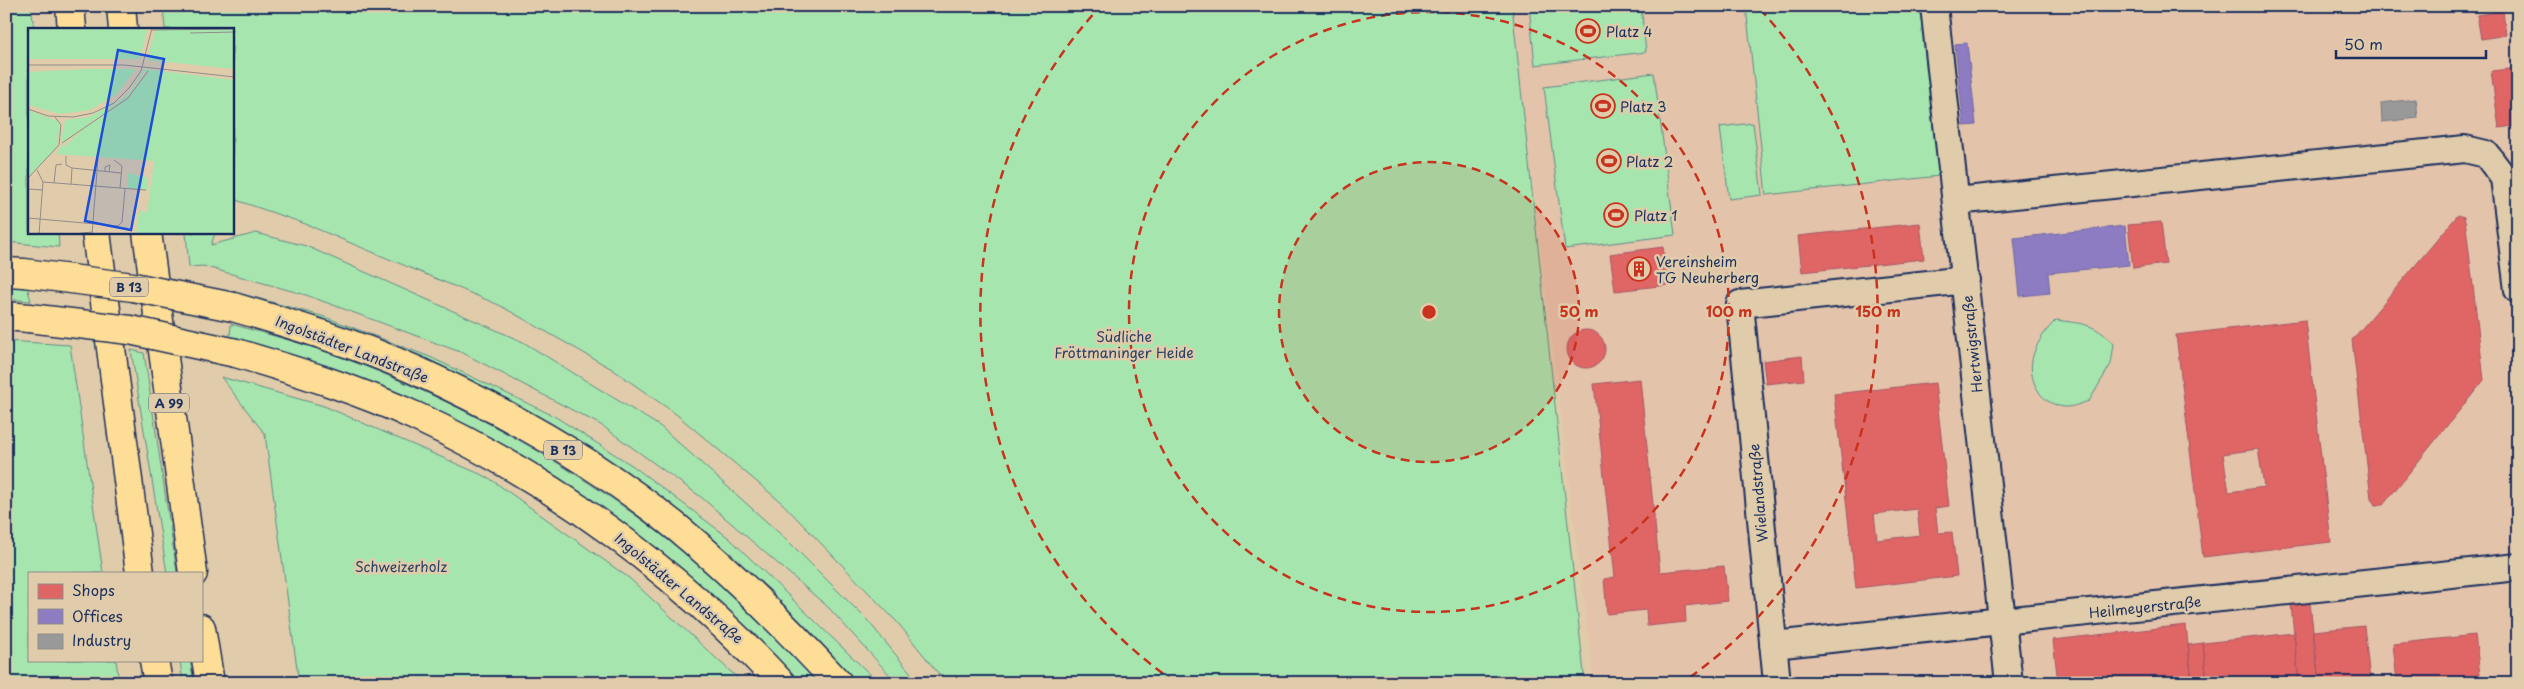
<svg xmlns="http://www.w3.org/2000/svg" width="2524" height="689" font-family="'Playpen Sans',sans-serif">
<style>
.built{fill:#e3c3aa}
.green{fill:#a6e6ae;stroke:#608a86}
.shops{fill:#e06666;stroke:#a55664;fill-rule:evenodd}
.offices{fill:#8e7cc3;stroke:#6c65a5}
.industry{fill:#999;stroke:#737987}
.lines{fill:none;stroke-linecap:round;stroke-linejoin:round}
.minor-casing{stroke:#1b2f5e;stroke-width:30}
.major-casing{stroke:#1b2f5e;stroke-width:31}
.highway-casing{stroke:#1b2f5e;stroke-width:31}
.minor{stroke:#e0ccaa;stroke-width:26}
.major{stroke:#fedd96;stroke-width:28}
.highway{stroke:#fedd96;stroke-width:28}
.major-bridge-casing{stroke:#1b2f5e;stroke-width:31;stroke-linecap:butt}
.major-bridge{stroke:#fedd96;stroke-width:28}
.ring{fill:none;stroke:#c8321e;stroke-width:2.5;stroke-dasharray:9 6}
.labels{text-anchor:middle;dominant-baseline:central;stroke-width:5;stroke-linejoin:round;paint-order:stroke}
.shield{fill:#e0ccaa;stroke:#565e75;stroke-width:1}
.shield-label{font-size:12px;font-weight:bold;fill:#1b2f5e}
.poi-label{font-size:14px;fill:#1b2f5e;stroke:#e0ccaa;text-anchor:start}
.park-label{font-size:14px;fill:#294166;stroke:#e0ccaa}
.street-label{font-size:14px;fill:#1b2f5e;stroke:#e0ccaa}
.inset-road{fill:none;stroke:#918d8c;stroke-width:1}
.view{fill:#1d4ed8;fill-opacity:0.15;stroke:#1d4ed8;stroke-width:2.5}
.inset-edge{fill:none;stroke:#1b2f5e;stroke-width:2.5}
.centre{fill:#c8321e;stroke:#e0ccaa;stroke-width:2.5}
.ring-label{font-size:15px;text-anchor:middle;font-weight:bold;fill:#c8321e;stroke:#e0ccaa;stroke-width:5;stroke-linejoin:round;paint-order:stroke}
</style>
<rect width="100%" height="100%" fill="#e0ccaa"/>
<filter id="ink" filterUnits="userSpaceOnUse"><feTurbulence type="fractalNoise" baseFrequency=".02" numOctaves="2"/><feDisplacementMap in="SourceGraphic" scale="10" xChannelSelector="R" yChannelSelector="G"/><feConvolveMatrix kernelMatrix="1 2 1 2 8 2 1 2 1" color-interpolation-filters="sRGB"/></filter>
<g filter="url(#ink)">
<path class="built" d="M1511 6H2518V683H1594Z"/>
<path class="green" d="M6 6H31L34 29H29V232L58 233 59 247 6 242Z
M163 6H1512L1585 683H946L898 623 782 503 676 414 612 369 499 305 303 223 233 199 232 29H165Z
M1529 6H1641L1646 52 1535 65Z
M1746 6H1920L1939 176 1766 195Z
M1654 73 1675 235 1565 249 1544 87Z
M1753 123 1762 195 1729 199 1720 127Z
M186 233H215L211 245 256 233 306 246 523 342 661 427 787 540 868 621 919 683H897L829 608 701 497 601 425 463 353 306 295 203 266 189 267Z
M6 286 27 287 31 301 6 299Z
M232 291 325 317 430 357 554 416 633 466 729 538 879 683H855L769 589 624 472 232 295Z
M2056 320C2084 324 2094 323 2114 344L2111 364 2089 401C2082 403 2073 407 2066 407 2056 407 2044 400 2039 392 2022 366 2036 340 2056 320Z
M231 324C259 332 287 339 315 348 481 404 652 509 775 635 790 650 803 667 817 683H797L760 641 666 558 593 500 441 414 326 367 230 338Z
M6 341 70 345 103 573H29V660H116L119 683H6Z
M131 350 144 353 177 573H167Z
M221 377 324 406 489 478 629 578 743 683H299L265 434Z
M180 660H190L194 683H183Z"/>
<path class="shops" d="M2503 11 2506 35 2481 39 2477 15Z
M2518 68V145H2516L2514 126 2499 128 2491 71Z
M2458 215 2464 217 2466 226 2484 380 2383 505H2375L2371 498 2352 340Z
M2161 222 2166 264 2133 268 2128 225Z
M1920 223 1924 259 1802 272 1798 236Z
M1663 247 1668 285 1615 291 1610 254Z
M2305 320 2331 542 2203 557 2176 335ZM2258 449 2264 487 2229 492 2223 454Z
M1567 349a19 19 0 1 1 38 0a19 19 0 1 1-38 0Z
M1802 356 1804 380 1766 384 1763 361Z
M1640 379 1660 572 1724 566 1728 601 1685 606 1686 622 1647 626 1646 610 1607 614 1604 579 1615 577 1594 384Z
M1935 383 1949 506 1935 508 1938 533 1952 532 1957 576 1856 588 1834 394ZM1917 509 1920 535 1877 540 1874 514Z
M2310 603 2319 683H2299L2291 605Z
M2186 625 2192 683H2058L2053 640Z
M2364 626 2370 680 2319 683 2313 631Z
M2294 633 2299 683H2207L2203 643Z
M2475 635 2481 683H2386L2397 682 2393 644Z
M2203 643 2207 683H2192L2188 645Z
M1737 677 1738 683H1686Z"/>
<path class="offices" d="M1967 43 1976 125 1964 126 1955 44Z
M2125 226 2129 265 2048 273 2050 293 2020 296 2014 238Z"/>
<path class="industry" d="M2416 99 2418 118 2382 122 2381 103Z"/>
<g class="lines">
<g class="minor-casing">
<path id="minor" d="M1934 6 2009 683
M1956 201 2465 149 2486 154 2504 178 2518 290
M1773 645 2518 567
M1777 683 1740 304 1966 280"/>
</g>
<g class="major-casing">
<path id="major" d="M6 272 24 273
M233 307C294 325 357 344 415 370 507 412 602 466 680 530 737 577 788 629 838 683
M6 316 29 318
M236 353C297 371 359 390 417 417 555 481 677 572 781 683"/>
</g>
<g class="highway-casing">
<path id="highway" d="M70 6 72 29
M121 6 123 29
M96 232 140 573
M147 232 193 573
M201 628 210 683
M154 660 158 683"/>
</g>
<use href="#minor" class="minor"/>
<use href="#major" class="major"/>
<use href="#highway" class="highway"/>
<g class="major-bridge-casing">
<path id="major-bridge" d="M24 273 133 287 233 307
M29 318 130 330 236 353"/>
</g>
<use href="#major-bridge" class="major-bridge"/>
</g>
</g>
<circle cx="1429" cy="312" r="150" fill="#c8321e" fill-opacity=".12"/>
<g class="ring">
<circle cx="1429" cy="312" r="150"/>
<circle cx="1429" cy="312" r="300"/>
<path d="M1175 682A449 449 0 0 1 1098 9M1760 9A449 449 0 0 1 1683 682"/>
</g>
<defs>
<g id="stadium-ring" transform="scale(1.25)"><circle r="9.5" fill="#e0ccaa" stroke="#c8321e" stroke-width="1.5"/><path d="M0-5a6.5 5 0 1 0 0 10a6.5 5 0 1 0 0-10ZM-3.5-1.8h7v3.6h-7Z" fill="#c8321e"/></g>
<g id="building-ring" transform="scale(1.25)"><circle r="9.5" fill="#e0ccaa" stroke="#c8321e" stroke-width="1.5"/><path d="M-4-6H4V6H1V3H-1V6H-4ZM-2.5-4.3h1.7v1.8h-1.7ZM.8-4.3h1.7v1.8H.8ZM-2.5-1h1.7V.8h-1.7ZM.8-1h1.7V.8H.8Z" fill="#c8321e"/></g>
</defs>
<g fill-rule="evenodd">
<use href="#stadium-ring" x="1588" y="31"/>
<use href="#stadium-ring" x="1603" y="106"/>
<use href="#stadium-ring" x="1609" y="161"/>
<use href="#stadium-ring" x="1616" y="215"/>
<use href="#building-ring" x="1639" y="269"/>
</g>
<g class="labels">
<g class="shield">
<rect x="110" y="277.5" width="38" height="19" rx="4"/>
<rect x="149" y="393.5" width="40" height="19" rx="4"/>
<rect x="544" y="440.5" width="38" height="19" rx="4"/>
</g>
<g class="shield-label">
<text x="129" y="287">B 13</text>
<text x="169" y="403">A 99</text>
<text x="563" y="450">B 13</text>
</g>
<g class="poi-label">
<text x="1606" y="31">Platz 4</text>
<text x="1620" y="106">Platz 3</text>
<text x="1626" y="161">Platz 2</text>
<text x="1634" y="215">Platz 1</text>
<text x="1656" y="261">Vereinsheim<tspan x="1656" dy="16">TG Neuherberg</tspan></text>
</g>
<g class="park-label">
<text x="1124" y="336">Südliche<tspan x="1124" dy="16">Fröttmaninger Heide</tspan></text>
<text x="401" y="566">Schweizerholz</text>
</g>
<g class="street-label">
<text transform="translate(1972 344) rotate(-96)">Hertwigstraße</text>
<text transform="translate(352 349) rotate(21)">Ingolstädter Landstraße</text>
<text transform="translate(1758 493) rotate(-95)">Wielandstraße</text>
<text transform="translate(679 588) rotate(40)">Ingolstädter Landstraße</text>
<text transform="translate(2145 607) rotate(-6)">Heilmeyerstraße</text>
</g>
</g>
<g transform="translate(28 28)">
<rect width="206" height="206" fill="#e0ccaa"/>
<path d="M0 0H116L119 3 112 31H0ZM128 0H206V41L119 32ZM60 41H108L89 66 62 82 32 86 0 77V44ZM116 41 206 52V206H108L111 183 119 184 126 133 28 126 34 117 37 118 59 98 100 71 120 44 117 43 99 70 63 94 36 115 33 113 37 92 61 89 90 73 76 84 84 79 100 66ZM0 82 32 94 29 119 0 149ZM100 145 120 150 119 162 99 160Z" fill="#a6e6ae"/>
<path class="inset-road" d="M124 2 207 1M162 5 207 4M0 37H96L207 49M0 81 20 88 45 89 65 85 86 75 101 60 113 43 124 0M34 115 100 70 120 43M38 128V137L44 140 93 145M86 132 94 138 92 160M9 142 15 154 11 206M77 143V139L82 137 81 144M1 149 31 117 33 97 27 89M15 154 118 162M26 155 28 137 34 136M43 156 44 140M0 161 15 162M0 190 90 198 94 194M94 194 97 161M46 206 64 204M64 206 70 131"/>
<path class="view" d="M90 22 136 31 103 202 57 193Z"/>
<rect width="206" height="206" class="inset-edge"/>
</g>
<circle cx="1429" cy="312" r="8" class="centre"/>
<g class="ring-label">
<text x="1579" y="317">50 m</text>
<text x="1729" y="317">100 m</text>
<text x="1878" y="317">150 m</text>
</g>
<rect width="2524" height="689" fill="none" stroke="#e0ccaa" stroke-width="25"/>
<rect x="12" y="12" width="2499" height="664" fill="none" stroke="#1b2f5e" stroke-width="2" filter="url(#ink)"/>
<rect x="28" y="572" width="175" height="90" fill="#e0ccaa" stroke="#918d8c"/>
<rect x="38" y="584" width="25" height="15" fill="#e06666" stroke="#918d8c"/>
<text x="72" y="596" font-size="15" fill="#1b2f5e">Shops</text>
<rect x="38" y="609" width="25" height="15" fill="#8e7cc3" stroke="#918d8c"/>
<text x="72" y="622" font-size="15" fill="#1b2f5e">Offices</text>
<rect x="38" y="634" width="25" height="15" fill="#999999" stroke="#918d8c"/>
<text x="72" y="646" font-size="15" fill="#1b2f5e">Industry</text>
<path d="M2336 50v8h150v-8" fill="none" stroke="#1b2f5e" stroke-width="2.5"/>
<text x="2344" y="50" font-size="15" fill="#1b2f5e" stroke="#e0ccaa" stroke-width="4" paint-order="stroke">50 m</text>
</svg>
